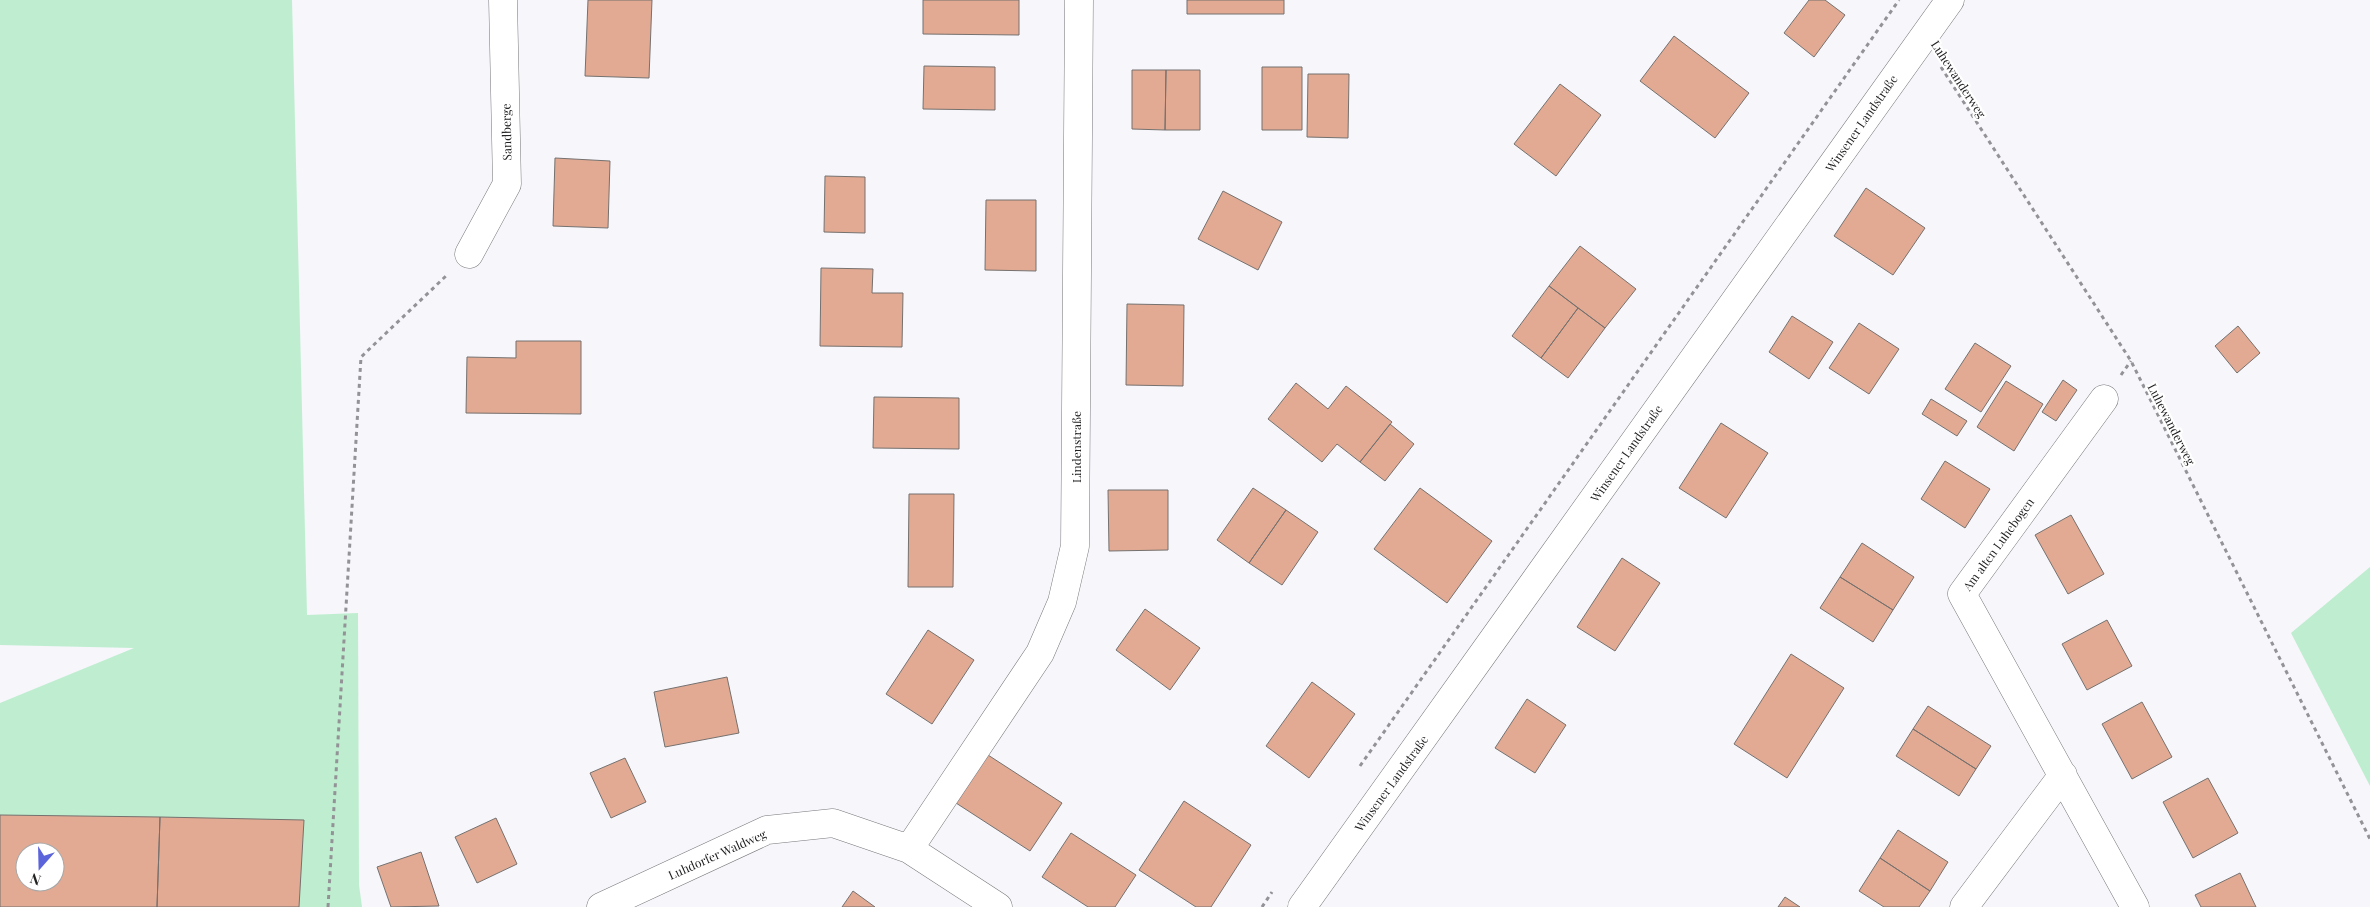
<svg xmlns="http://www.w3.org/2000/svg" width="2370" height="907" font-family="'Playfair Display',serif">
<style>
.green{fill:#beeecf;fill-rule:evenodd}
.building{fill:#e2aa93;stroke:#75716f;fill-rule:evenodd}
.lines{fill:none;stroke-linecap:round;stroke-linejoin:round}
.street-casing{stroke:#78787c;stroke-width:29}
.secondary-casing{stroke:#78787c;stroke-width:29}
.path{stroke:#939397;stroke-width:3;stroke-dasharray:4 4;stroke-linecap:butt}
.street{stroke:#fff;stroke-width:28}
.secondary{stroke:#fff;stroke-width:28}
.labels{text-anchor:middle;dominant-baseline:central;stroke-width:4.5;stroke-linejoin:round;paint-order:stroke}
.street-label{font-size:12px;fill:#212123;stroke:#fff}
</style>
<rect width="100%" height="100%" fill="#f6f6fb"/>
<path class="green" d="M0 0H292L307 615 358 613 359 885 362 907H0V703L134 648 0 645ZM25 852H55V882H25Z
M2370 567V786L2291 633Z"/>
<path class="building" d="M588 0H652L649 78 585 76Z
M923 0H1019V35L923 34Z
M1187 0H1284V14H1187Z
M1809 0H1825L1845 15 1814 57 1784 33Z
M1674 36 1749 93 1715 138 1640 81Z
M924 66 995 67V110L923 109Z
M1262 67H1302V130H1262Z
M1132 70H1166L1165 130 1132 129Z
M1166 70H1200V130H1165Z
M1308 74H1349L1348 138 1307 137Z
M1560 84 1601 115 1556 176 1514 144Z
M555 158 610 161 608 228 553 226Z
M825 176 865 177V233L824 232Z
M1866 188 1925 228 1893 275 1834 236Z
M1223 191 1282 222 1258 270 1198 239Z
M986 200H1036V271L985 270Z
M1580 246 1636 289 1605 328 1549 286Z
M821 268 873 269 872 293H903L902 347 820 346Z
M1549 286 1578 308 1541 358 1512 336Z
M1127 304 1184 305 1183 386 1126 385Z
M1578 308 1605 328 1568 378 1541 358Z
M1792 316 1833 342 1809 379 1769 352Z
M1859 323 1899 349 1869 394 1829 368Z
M2238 326 2260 353 2237 373 2215 346Z
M516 341H581V414L466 413 467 357 516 358Z
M1975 343 2011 366 1981 412 1945 389Z
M2063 380 2077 390 2056 421 2042 412Z
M2006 381 2043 404 2014 451 1977 427Z
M1296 383 1328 409 1346 386 1392 422 1360 462 1337 444 1322 462 1268 419Z
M874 397 959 398V449L873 448Z
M1931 399 1967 421 1957 436 1922 414Z
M1721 423 1768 453 1726 518 1679 488Z
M1390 424 1414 444 1385 481 1360 462Z
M1945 461 1990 489 1965 528 1921 499Z
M1253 488 1286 510 1249 563 1217 540Z
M1420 488 1492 541 1447 603 1374 549Z
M1108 490H1168V550L1109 551Z
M909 494H954L953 587H908Z
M1286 510 1318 532 1282 585 1249 563Z
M2071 515 2104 574 2068 594 2035 535Z
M1862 543 1914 577 1893 610 1840 577Z
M1622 558 1660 583 1615 651 1577 627Z
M1840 577 1893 610 1873 642 1820 608Z
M1145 609 1200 648 1170 690 1116 650Z
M2107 620 2132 666 2087 690 2062 644Z
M928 630 974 660 932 724 886 694Z
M1791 654 1844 688 1787 778 1734 744Z
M727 677 739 733 665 747 654 692Z
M1312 682 1355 714 1309 778 1266 746Z
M1527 699 1566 725 1535 773 1495 748Z
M2142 702 2172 757 2132 779 2102 724Z
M1928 706 1991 746 1976 769 1913 729Z
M1913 729 1976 769 1959 796 1896 756Z
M988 755 1062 803 1030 851 956 803Z
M625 758 646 802 611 818 590 773Z
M2208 778 2238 833 2193 858 2163 802Z
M1184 801 1251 845 1211 907H1196L1139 870Z
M0 815 160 817 157 907H0ZM25 852H55V882H25Z
M160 817 304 820 299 907H157Z
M496 818 517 864 477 883 455 837Z
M1898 830 1948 862 1930 891 1880 858Z
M1071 833 1136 875 1115 907H1088L1042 877Z
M421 852 439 906 391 907 377 867Z
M1880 858 1930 891 1919 907H1884L1859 891Z
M2240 873 2256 907H2201L2195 895Z
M853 891 875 907H842Z
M1785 897 1800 907H1778Z"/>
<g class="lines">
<g class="street-casing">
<path id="street" d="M469 254 507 184 503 0
M2104 399 1962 594 2135 907
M909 849 1040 653 1062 602 1075 546 1079 0
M601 907 767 830 833 823 909 849 998 907
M1964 907 2063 775"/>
</g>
<g class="secondary-casing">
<path id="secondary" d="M1302 907 1950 0"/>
</g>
<path class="path" d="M1941 67 2131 361 2370 839
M2121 375 2131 361
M1360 766 1899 0
M328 907 361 357 447 275
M1262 907 1272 892"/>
<use href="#street" class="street"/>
<use href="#secondary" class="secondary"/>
</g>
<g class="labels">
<g class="street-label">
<text transform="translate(1959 79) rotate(57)">Luhewanderweg</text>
<text transform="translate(1861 123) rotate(-55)">Winsener Landstraße</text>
<text transform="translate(506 132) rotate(-91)">Sandberge</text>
<text transform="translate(2172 424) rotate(63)">Luhewanderweg</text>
<text transform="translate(1076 447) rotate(-90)">Lindenstraße</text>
<text transform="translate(1626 453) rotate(-55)">Winsener Landstraße</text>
<text transform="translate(1998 544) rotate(-54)">Am alten Luhebogen</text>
<text transform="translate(1391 783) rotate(-54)">Winsener Landstraße</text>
<text transform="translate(717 854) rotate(-24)">Luhdorfer Waldweg</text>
</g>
</g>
<g transform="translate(40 867) rotate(200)"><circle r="24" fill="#ffffff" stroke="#a6a6a7"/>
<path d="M0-4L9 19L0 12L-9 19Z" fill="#5c64dc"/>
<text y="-8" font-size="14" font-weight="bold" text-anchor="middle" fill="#212123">N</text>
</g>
</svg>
